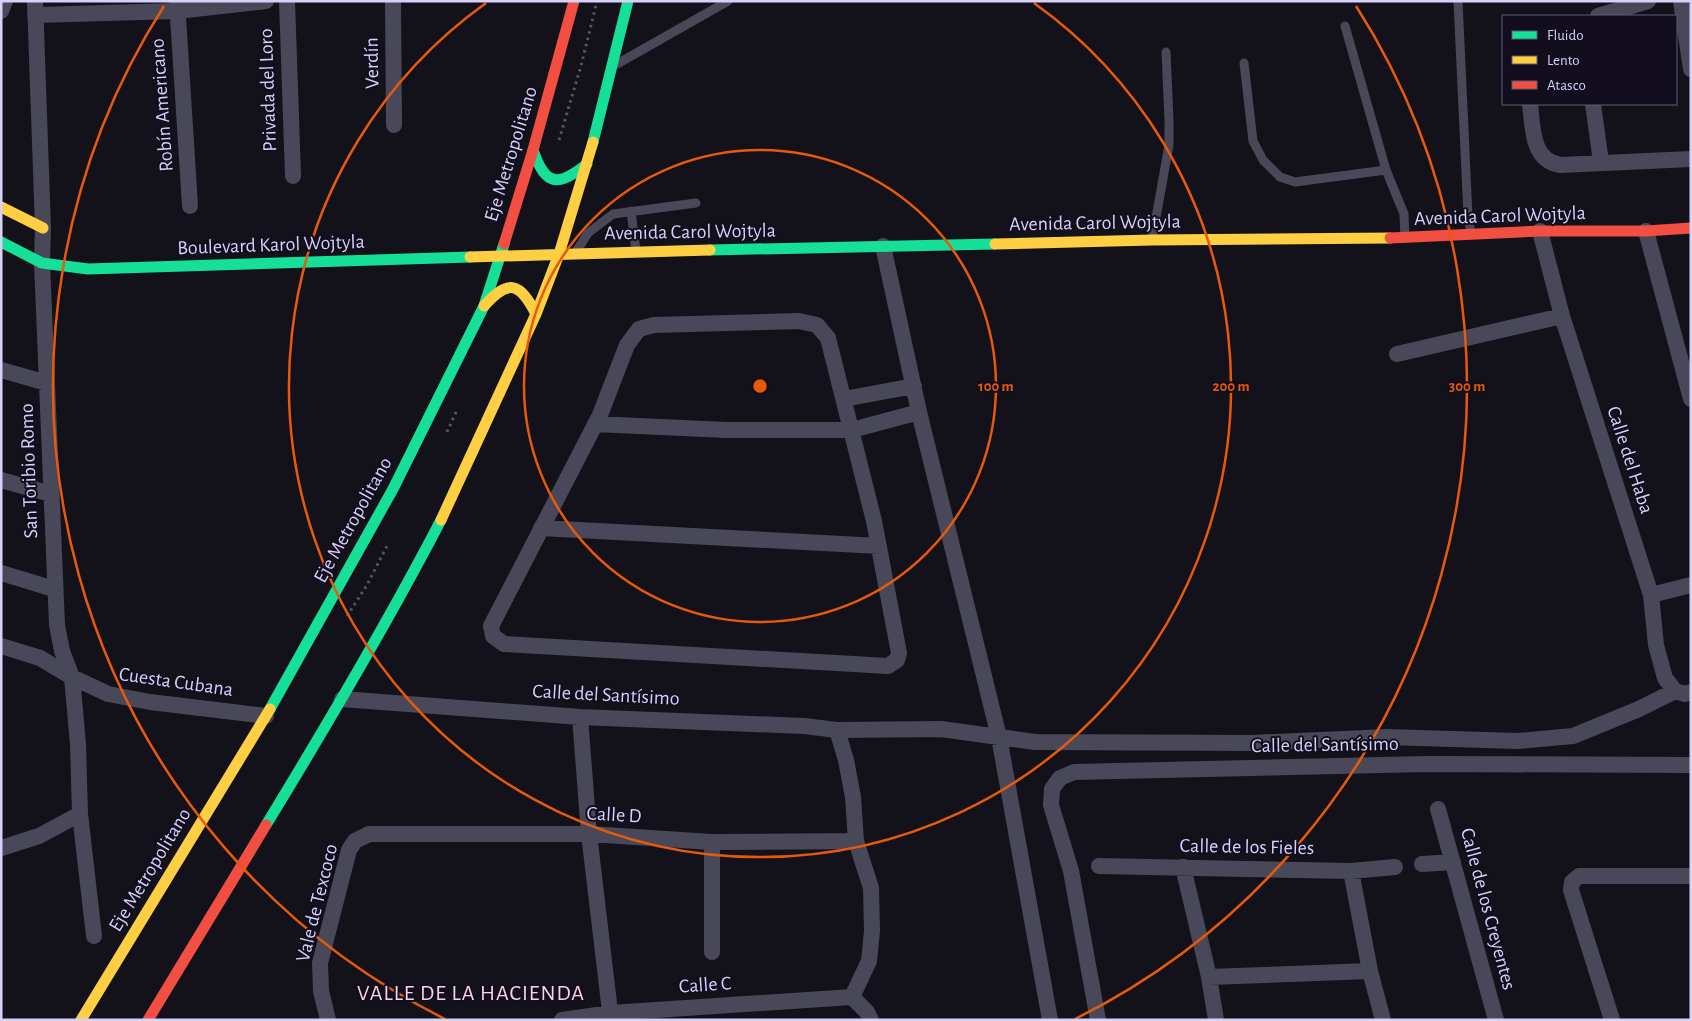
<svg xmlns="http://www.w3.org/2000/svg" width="1692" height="1021" font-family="'Alegreya Sans',sans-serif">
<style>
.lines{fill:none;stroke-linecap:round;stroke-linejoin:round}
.path{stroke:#4e5963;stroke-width:3;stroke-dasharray:2.5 4;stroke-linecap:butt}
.lane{stroke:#494859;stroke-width:9}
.street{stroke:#494859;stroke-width:16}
.fast{stroke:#16e098;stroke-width:11}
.slow{stroke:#ffcf43;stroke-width:11}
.jam{stroke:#f24e42;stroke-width:11}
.ring{fill:none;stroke:#e8590c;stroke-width:2.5}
.labels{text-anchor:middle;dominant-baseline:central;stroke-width:4;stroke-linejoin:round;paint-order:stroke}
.street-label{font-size:20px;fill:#d7d0f9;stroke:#120e1d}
.quarter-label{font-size:22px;letter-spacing:1px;fill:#f9d2e8;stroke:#120e1d}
.centre{fill:#e8590c;stroke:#120e1d;stroke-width:2.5}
.ring-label{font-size:15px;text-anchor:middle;font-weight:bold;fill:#e8590c;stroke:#120e1d;stroke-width:4;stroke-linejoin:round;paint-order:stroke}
</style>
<rect width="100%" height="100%" fill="#13121a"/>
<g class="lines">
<path class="path" d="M559 140 581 66 597 1
M447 432 457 410
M347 616 367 585 387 546"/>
<path class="lane" d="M1458 1 1468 216 1471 234
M1345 26 1386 170 1404 214 1405 238
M1244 63 1253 141 1263 160 1280 177 1295 182 1386 170
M617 64 728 1
M631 211 636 251
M1152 240 1169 145V121L1166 52
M576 252 588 233 613 214 696 203"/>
<path class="street" d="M35 1 43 228 42 263 57 625 62 651 72 677 78 744 80 814 94 936
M177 1 190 206
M287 1 293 176
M393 1 394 125
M1681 1 1691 69
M1 11 5 1
M35 15 177 11 266 1
M1598 16 1648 1
M1530 104C1533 127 1531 160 1560 165L1691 159
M1593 104 1601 162
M1540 231 1562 316 1651 595 1656 645 1665 678 1675 691 1685 694 1691 692
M1646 231 1691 399
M883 246 919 412 999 737 1050 1020
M799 321 817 325 828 338 874 521 899 653 897 660 888 666 504 644 493 636 491 626 600 415 627 345 639 329 654 325Z
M1397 354 1562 316
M1 370 47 383
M844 399 914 386
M595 424 726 430H852L919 412
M1 480 51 494
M541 528 879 546
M1 573 54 589
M1651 595 1691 585
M1 646 40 658 72 677 108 694 150 702 266 716
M342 699 580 717 804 726 837 730 846 760 853 797 856 841 871 888 872 931 869 961 852 997
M580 717 589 834 611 1020
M837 730 941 729 1035 742 1251 743 1387 737 1518 741 1573 736 1639 709 1675 691
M1438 809 1496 1020
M1 848 39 836 80 814
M1422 864 1453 862
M1099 866 1351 871 1395 867
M1183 867 1209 977 1216 1020
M1351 871 1370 971 1383 1020
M712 952V842
M1209 977 1370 971
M852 997 867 1012 871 1020
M328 1020 321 991 320 963 349 850 355 841 369 834H589L712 842 856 841
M562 1020 611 1013 852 997
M1098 1020 1071 871 1051 805 1052 789 1060 778 1074 772 1427 764 1691 765
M1612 1020 1571 890 1572 882 1579 876H1691"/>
<path class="fast" d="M593 142 628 1
M533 150C546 188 559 186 587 164
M1 242 42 263 88 269 470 257
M710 250 995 244
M270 709 393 489 484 306 504 244
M266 825C327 725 387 624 441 520"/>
<path class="slow" d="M1 207 43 228
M995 244 1152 240 1390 238
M470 257 710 250
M484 306C509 278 520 283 536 314
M441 520 536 314 559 254 593 142
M81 1020 270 709"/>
<path class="jam" d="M1390 238 1540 231H1646L1691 228
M504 244 533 150 574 1
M148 1020 266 825"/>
</g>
<g class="ring">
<circle cx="760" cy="386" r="236"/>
<path d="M1034 3A471 471 0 1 1 486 3"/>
<path d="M445 1019A707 707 0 0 1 164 6M1356 6A707 707 0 0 1 1075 1019"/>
</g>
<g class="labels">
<g class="street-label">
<text transform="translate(372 63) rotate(-91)">Verdín</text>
<text transform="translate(268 90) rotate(-92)">Privada del Loro</text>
<text transform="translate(162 105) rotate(-94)">Robín Americano</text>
<text transform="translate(511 154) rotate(-73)">Eje Metropolitano</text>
<text transform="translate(1500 216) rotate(-2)">Avenida Carol Wojtyla</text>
<text transform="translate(1095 223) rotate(-1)">Avenida Carol Wojtyla</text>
<text transform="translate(690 232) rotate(-1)">Avenida Carol Wojtyla</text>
<text transform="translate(271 245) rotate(-2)">Boulevard Karol Wojtyla</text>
<text transform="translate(1630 460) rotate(72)">Calle del Haba</text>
<text transform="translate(29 471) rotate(-92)">San Toribio Romo</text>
<text transform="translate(353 520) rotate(-61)">Eje Metropolitano</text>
<text transform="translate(176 682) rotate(8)">Cuesta Cubana</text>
<text transform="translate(606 695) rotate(3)">Calle del Santísimo</text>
<text transform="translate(1325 745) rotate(-1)">Calle del Santísimo</text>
<text transform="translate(614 815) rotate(3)">Calle D</text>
<text transform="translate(1247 847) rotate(1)">Calle de los Fieles</text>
<text transform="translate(150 870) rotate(-59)">Eje Metropolitano</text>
<text transform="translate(317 903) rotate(-76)">Vale de Texcoco</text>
<text transform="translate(1488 909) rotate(75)">Calle de los Creyentes</text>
<text transform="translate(705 985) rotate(-4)">Calle C</text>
</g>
<g class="quarter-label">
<text x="471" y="993">VALLE DE LA HACIENDA</text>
</g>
</g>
<circle cx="760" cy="386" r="8" class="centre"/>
<g class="ring-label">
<text x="996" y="391">100 m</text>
<text x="1231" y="391">200 m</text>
<text x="1467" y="391">300 m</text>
</g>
<rect width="1692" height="1021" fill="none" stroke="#d7d0f9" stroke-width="5"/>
<rect x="1502" y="15" width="175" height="90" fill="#120e1d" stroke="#615c75"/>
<rect x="1512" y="31" width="25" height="8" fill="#16e098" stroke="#615c75"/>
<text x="1547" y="40" font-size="15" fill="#d7d0f9">Fluido</text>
<rect x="1512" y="56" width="25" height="8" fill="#ffcf43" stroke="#615c75"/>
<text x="1547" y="65" font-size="15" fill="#d7d0f9">Lento</text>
<rect x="1512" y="81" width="25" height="8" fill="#f24e42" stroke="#615c75"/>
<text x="1547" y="90" font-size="15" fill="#d7d0f9">Atasco</text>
</svg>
